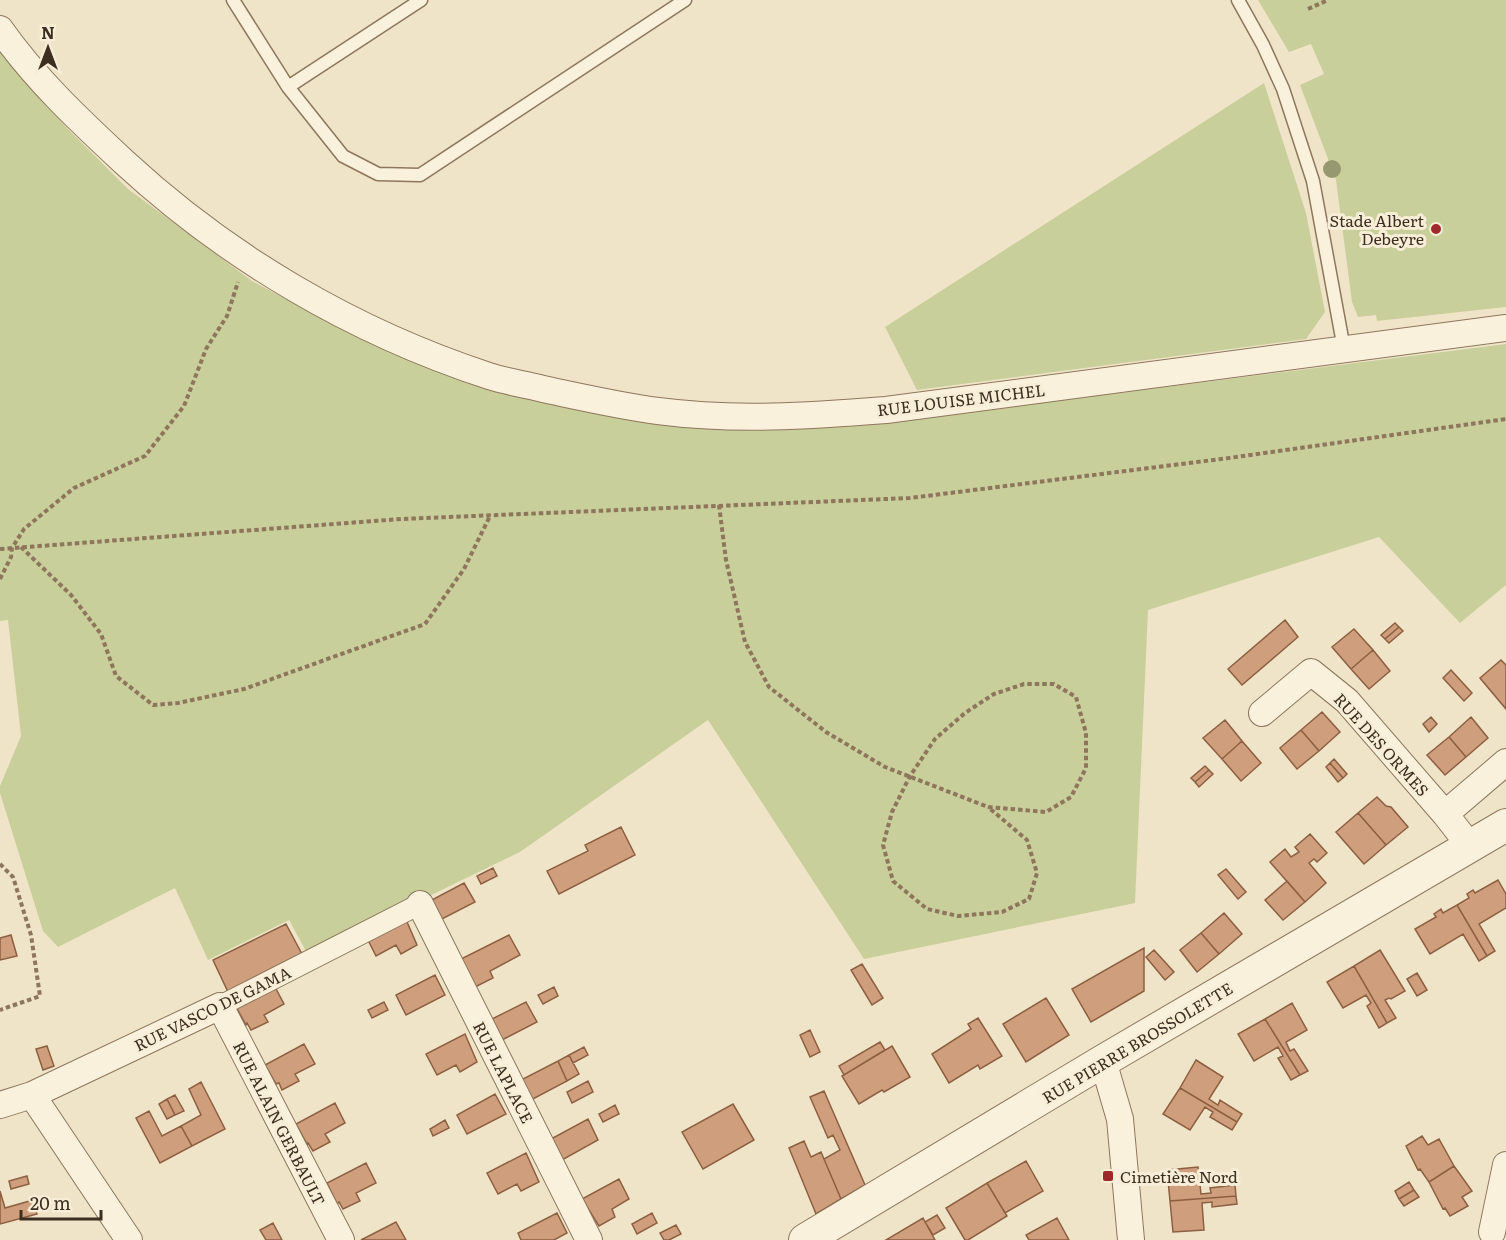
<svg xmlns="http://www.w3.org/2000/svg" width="1506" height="1240" font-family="Literata,serif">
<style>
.green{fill:#c9cf9b}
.building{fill:#cf9f7d;stroke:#8d5f41;stroke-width:1.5}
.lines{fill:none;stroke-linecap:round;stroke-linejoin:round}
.service-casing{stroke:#8d765c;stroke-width:15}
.pedestrian-casing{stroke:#8d765c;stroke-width:22}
.minor-casing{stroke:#8d765c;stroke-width:28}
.tertiary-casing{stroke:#8d765c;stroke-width:34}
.path{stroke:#8d765c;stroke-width:4;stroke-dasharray:4.5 3;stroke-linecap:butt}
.service{stroke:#faf1dc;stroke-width:12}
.pedestrian{stroke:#faf1dc;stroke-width:20}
.minor{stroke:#faf1dc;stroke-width:26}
.tertiary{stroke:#faf1dc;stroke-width:32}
.tree{fill:#96986f}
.poi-dot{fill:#9e2a2b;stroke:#f7eed8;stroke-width:2}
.labels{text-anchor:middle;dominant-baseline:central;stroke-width:6;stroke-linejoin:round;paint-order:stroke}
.poi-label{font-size:16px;fill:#3d2e20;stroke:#f7eed8;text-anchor:end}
.street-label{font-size:16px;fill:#3d2e20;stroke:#f7eed8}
</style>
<rect width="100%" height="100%" fill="#f0e4c8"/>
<path class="green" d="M1258 0H1506V307L1377 321 1376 315 1358 317 1352 302 1336 180 1300 85 1324 74 1311 44 1289 52Z
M0 48 66 127 128 189 252 281 334 325 437 370 642 421 756 431 857 426 1506 344V585L1460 623 1379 537 1148 610 1135 903 864 959 708 720 520 852 308 955 289 920 208 960 175 888 58 947 43 931 0 793V786L21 736 8 620 0 621Z
M1264 83 1306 213 1325 312 1306 339 917 390 885 327Z"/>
<path class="building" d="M1285 620 1298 637 1242 685 1228 669Z
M1395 623 1399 627 1385 639 1381 635Z
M1399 627 1403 631 1389 643 1385 639Z
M1354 629 1373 650 1351 669 1332 647Z
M1373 650 1390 671 1369 689 1351 669Z
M1501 660 1506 665V709L1480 678Z
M1451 670 1472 693 1464 701 1443 678Z
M1322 712 1340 732 1319 751 1301 730Z
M1431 717 1437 724 1429 732 1423 724Z
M1471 717 1488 738 1466 757 1449 737Z
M1225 720 1242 741 1222 759 1203 738Z
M1301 730 1319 751 1297 769 1280 748Z
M1449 737 1466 757 1445 775 1427 755Z
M1242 741 1261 763 1241 781 1222 759Z
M1334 759 1347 774 1343 778 1330 763Z
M1330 763 1343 778 1338 782 1326 767Z
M1205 766 1209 770 1195 782 1191 778Z
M1209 770 1213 774 1199 787 1195 782Z
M1377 797 1386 806 1391 807 1408 827 1386 845 1358 813Z
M1358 813 1386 845 1364 864 1336 832Z
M621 827 635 855 559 894 547 871 588 851 585 845Z
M1310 834 1327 853 1317 862 1314 859 1309 863 1326 883 1305 902 1270 862 1285 849 1291 857 1299 852 1295 847Z
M493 868 497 876 481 884 477 876Z
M1226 869 1246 892 1238 899 1218 875Z
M1498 880 1506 894V908L1479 924 1495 951 1487 956 1457 905 1469 898 1467 894 1473 890 1475 893Z
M1287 881 1305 902 1283 920 1265 900Z
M464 883 475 902 438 921 428 902Z
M1457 905 1487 956 1479 961 1463 934 1430 954 1415 929 1436 917 1434 914 1441 909 1443 913Z
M1224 913 1242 934 1219 954 1201 933Z
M404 915 417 945 401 954 396 945 376 956 366 936Z
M286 924 303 956 228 992 213 960Z
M1201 933 1219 954 1197 972 1180 950Z
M11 935 17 956 0 960V938Z
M509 935 520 955 490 971 493 978 475 987 459 960Z
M1144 948V991L1091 1022 1072 989Z
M1154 950 1174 972 1165 980 1146 957Z
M1380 950 1405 991 1391 999 1389 998 1385 1000 1396 1018 1387 1023 1354 966Z
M862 964 883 998 872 1005 851 970Z
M1354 966 1387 1023 1379 1028 1367 1006 1371 1003 1366 995 1343 1008 1327 982Z
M1417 973 1427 990 1417 996 1407 979Z
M435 975 445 995 406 1015 396 995Z
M274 985 284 1004 264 1015 268 1022 251 1030 247 1023 246 1025 235 1005Z
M554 987 558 996 543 1004 538 995Z
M1046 998 1069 1035 1026 1062 1003 1024Z
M384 1002 388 1010 372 1018 368 1010Z
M526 1002 537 1022 500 1041 490 1020Z
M1292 1003 1307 1030 1286 1042 1290 1051 1294 1049 1308 1071 1300 1075 1265 1019Z
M978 1018 1002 1056 980 1069 978 1065 949 1083 932 1054 971 1029 968 1024Z
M1265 1019 1300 1075 1291 1080 1278 1058 1283 1056 1278 1047 1254 1061 1238 1034Z
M810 1030 820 1052 810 1057 800 1035Z
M465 1034 477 1062 460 1072 456 1065 437 1075 426 1054Z
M880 1042 885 1050 844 1075 839 1066Z
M304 1044 315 1064 295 1074 299 1081 282 1090 279 1083 276 1084 265 1065Z
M47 1046 54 1066 43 1070 36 1049Z
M892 1046 910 1077 884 1092 882 1090 859 1104 842 1076Z
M584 1047 588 1055 573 1063 569 1055Z
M569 1055 579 1074 567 1081 558 1061Z
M1196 1060 1223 1077 1209 1099 1218 1105 1220 1100 1242 1114 1237 1122 1180 1088Z
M558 1061 567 1081 531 1100 521 1080Z
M588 1081 593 1092 572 1103 567 1092Z
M201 1082 225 1129 192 1146 181 1126 201 1115 189 1089Z
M1180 1088 1237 1122 1232 1130 1210 1117 1213 1112 1205 1107 1190 1130 1163 1114Z
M824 1091 865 1185 841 1199 824 1159 840 1150 833 1135 828 1138 810 1097Z
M495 1094 506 1114 467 1134 457 1115Z
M175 1095 184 1111 175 1115 167 1099Z
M167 1099 175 1115 167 1119 159 1104Z
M335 1103 345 1123 325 1134 330 1142 313 1151 308 1143 307 1144 296 1124Z
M733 1104 754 1140 703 1169 682 1132Z
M615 1105 619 1114 603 1122 599 1114Z
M149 1111 162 1136 181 1126 192 1146 160 1163 136 1118Z
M588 1119 598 1140 562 1160 551 1139Z
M445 1120 449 1128 433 1136 430 1129Z
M1422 1136 1428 1145 1439 1139 1454 1166 1429 1182 1420 1169 1418 1170 1406 1146Z
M804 1141 811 1157 821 1152 841 1199 816 1214 789 1148Z
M526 1153 539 1182 521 1191 517 1184 498 1194 487 1173Z
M1026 1161 1043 1191 1005 1213 987 1183Z
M366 1163 376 1183 356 1193 360 1201 343 1209 339 1202 337 1204 327 1183Z
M1454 1166 1472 1191 1462 1197 1468 1206 1450 1216 1445 1208 1443 1209 1429 1182Z
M1198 1167 1201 1194 1211 1193 1210 1188 1235 1185 1236 1196 1170 1201 1167 1170Z
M27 1176 29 1184 11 1189 9 1181Z
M619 1179 629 1199 612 1209 615 1217 599 1226 582 1199Z
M1409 1182 1414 1190 1399 1199 1395 1191Z
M987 1183 1007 1216 968 1240H965L946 1208Z
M1414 1190 1419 1197 1404 1206 1399 1199Z
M0 1191 5 1208 33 1200 37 1214 0 1224Z
M1236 1196 1237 1204 1212 1207V1202L1202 1203 1204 1230 1173 1232 1170 1201Z
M557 1213 567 1233 554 1240H521L518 1233Z
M652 1213 657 1223 637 1234 632 1224Z
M937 1215 945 1228 933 1235 925 1222Z
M923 1218 935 1240H886Z
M1057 1218 1069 1240H1029L1026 1235Z
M396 1222 406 1240H361Z
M273 1223 282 1240H266L260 1230Z
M676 1225 681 1234 669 1240H664L660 1233Z"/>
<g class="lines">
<g class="service-casing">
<path id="service" d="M233 0 288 87 343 156 378 174 420 175 685 0
M1238 0 1263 45 1283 89 1313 181 1344 349
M288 87 421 0"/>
</g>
<g class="pedestrian-casing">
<path id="pedestrian" d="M220 1006 420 904"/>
</g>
<g class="minor-casing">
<path id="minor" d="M0 29C35 79 80 121 124 162 228 258 354 332 489 376 507 382 525 384 543 389 581 397 620 406 658 411 734 421 810 416 886 410L1506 328
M1262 713 1311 672 1347 701 1445 814
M1470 846 1445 814 1506 762
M420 904 589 1240
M1103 1061 1120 1119 1131 1240
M32 1095 129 1240
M0 1105 32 1095 220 1006 341 1240
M1492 1232 1506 1165"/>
</g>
<g class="tertiary-casing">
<path id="tertiary" d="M805 1240 1103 1061 1506 825"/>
</g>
<path class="path" d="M1308 9 1328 0
M719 505 726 560 745 642 769 687 826 732 885 767 988 807 1046 812 1071 797 1086 768V733L1076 697 1054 684H1024L994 694 965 713 935 739 910 776 892 812 883 845 893 881 927 909 958 916 1002 912 1029 899 1037 873 1027 840 988 807
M21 547 71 595 101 634 116 676 153 705 178 703 244 689 425 624 464 569 490 516
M0 549 401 519 910 498 1229 458 1506 419
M0 579 11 557 12 548 24 529 74 488 145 456 184 406 206 349 227 316 238 282
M0 864 13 877 31 935 40 996 0 1010"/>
<use href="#service" class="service"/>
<use href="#pedestrian" class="pedestrian"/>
<use href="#minor" class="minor"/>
<use href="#tertiary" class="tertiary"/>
</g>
<circle class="tree" cx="1332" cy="169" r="9"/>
<g class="poi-dot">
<circle cx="1436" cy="229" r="6"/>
<rect x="1102" y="1170" width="12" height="12" rx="3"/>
</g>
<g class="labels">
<g class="poi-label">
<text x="1424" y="220">Stade Albert<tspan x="1424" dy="18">Debeyre</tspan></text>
<text x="1120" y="1176" text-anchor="start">Cimetière Nord</text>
</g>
<g class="street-label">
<text transform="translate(961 399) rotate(-7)">RUE LOUISE MICHEL</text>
<text transform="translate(1382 744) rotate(48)">RUE DES ORMES</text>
<text transform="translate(212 1008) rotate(-26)">RUE VASCO DE GAMA</text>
<text transform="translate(1137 1042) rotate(-31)">RUE PIERRE BROSSOLETTE</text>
<text transform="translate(504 1072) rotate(63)">RUE LAPLACE</text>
<text transform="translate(280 1123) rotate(63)">RUE ALAIN GERBAULT</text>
</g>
</g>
<g transform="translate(48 48)" stroke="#f7eed8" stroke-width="4.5" paint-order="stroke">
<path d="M0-4.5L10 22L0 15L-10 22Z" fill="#3d2e20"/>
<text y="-9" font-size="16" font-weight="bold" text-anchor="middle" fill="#3d2e20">N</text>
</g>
<path d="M21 1210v9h80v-9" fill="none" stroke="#3d2e20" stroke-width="3"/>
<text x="30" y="1210" font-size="18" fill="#3d2e20" stroke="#f7eed8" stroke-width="4.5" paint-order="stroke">20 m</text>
</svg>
